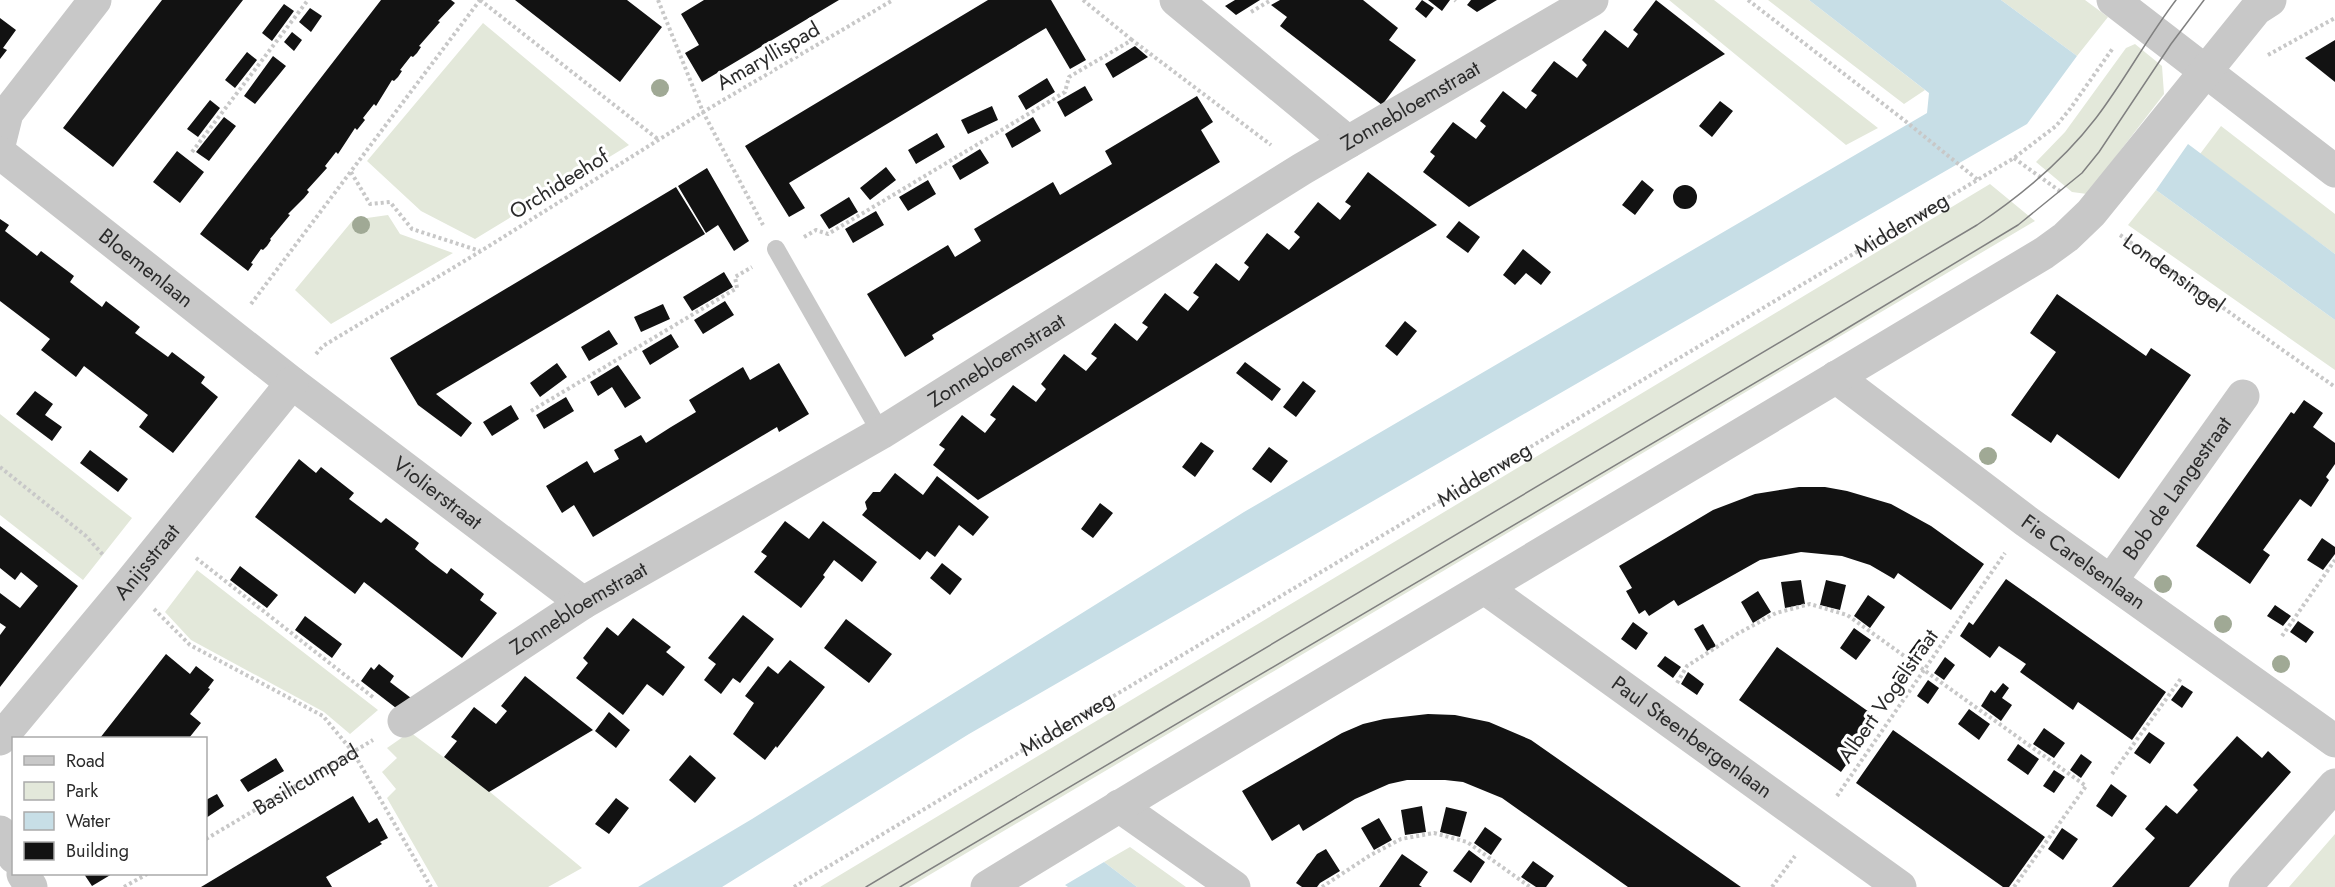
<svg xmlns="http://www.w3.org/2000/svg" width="2335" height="887" font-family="Jost,sans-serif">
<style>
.green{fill:#e3e8da}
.water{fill:#c7dee6}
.building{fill:#121212}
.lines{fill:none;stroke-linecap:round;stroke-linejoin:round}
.path{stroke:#c8c8c8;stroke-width:4;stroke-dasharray:3 3;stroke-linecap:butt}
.lane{stroke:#c8c8c8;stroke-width:18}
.street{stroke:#c8c8c8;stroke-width:33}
.tram{stroke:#808080;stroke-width:1.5}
.tree{fill:#a0a995}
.labels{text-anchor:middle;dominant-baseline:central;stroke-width:6;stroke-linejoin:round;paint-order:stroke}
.street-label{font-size:21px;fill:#2b2b2b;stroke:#fff}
</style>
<rect width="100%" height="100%" fill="#fff"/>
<path class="green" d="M1669 0H1714L1878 128 1846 145Z
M1768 0H1809L1925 90 1904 104Z
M2001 0H2085L2108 17 2077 56Z
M483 23 629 145 475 239 421 211 367 161Z
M2135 44 2162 66 2164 94 2087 194 2072 192 2036 162 2065 132 2126 48Z
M2221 126 2335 214V254L2200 154Z
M1990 184 2035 221 909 887H820Z
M2156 190 2335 320V370L2128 225Z
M388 215 400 234 453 253 331 324 295 290 353 220Z
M0 414 132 518 83 580 0 515Z
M197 570 378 710 350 734 324 712 191 640 165 612Z
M410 732 490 792 582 868 548 887H438L387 798 396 789 382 772 397 758 387 748Z
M2335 834V887H2289Z
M1130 847 1186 887H1137L1104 862Z"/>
<path class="water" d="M1809 0H2001L2077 56 2027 124 969 734 722 887H638L752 819 1244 512 1927 113 1929 93Z
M2188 144 2335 254V320L2156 190Z
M1104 862 1137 887H1068L1065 885Z"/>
<path class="building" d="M162 0H243L113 167 63 128Z
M381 0H451L455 3 438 21 440 22 419 46 421 47 417 53 413 57 411 56 400 70 402 71 398 77 394 81 392 80 376 106 374 104 363 118 365 120 357 130 355 128 338 154 336 152 325 166 327 168 307 190 309 192 304 198 288 214 290 215 270 239 271 240 267 246 263 250 261 249 251 263 253 264 248 271 200 234Z
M515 0H627L662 27 620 82Z
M704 0H839L702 82 685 53 699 45 681 14Z
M988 0H1051L1086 60 1070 69 1046 28 789 183 805 208 789 217 745 146Z
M1235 0H1260L1236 15 1225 6Z
M1280 0H1363L1398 28 1389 40 1416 60 1382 105 1280 26 1287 17 1271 5Z
M1422 0 1434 8 1426 18 1415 9Z
M1428 0H1450L1442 11Z
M1471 0H1497L1477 12 1467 5Z
M1656 0 1725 54 1469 207 1423 172 1435 156 1430 152 1453 122 1476 139 1486 126 1480 121 1503 91 1526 109 1537 95 1531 91 1554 61 1577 78 1587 65 1582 60 1605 30 1628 48 1638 34 1633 30Z
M284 4 294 11 272 41 262 33Z
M310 8 322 16 311 32 299 22Z
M0 18 16 30 3 48 7 50 0 59Z
M292 32 302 40 294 51 284 42Z
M2335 40V82L2305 58Z
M1135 46 1148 57 1113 78 1105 64Z
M247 52 257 60 235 88 225 80Z
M273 56 286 66 255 104 244 96Z
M1047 78 1055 92 1026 110 1018 96Z
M1085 86 1093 100 1065 117 1057 102Z
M1197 96 1213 122 1201 130 1220 162 932 335 934 339 905 357 867 294 948 245 955 257 981 241 974 229 1053 182 1060 195 1112 164 1105 151Z
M210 100 220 108 198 137 187 129Z
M1720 101 1733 111 1712 137 1699 126Z
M992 106 998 120 968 134 961 120Z
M224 117 236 126 209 161 196 152Z
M1033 117 1041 131 1012 148 1005 134Z
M937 133 945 147 916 164 908 150Z
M980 149 989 163 960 180 952 166Z
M177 151 204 172 180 203 153 182Z
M886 167 896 180 870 200 860 188Z
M707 168 749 241 734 251 718 225 706 233 678 186Z
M1368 172 1437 225 978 500 933 465 945 449 939 445 962 415 985 433 996 419 990 415 1013 385 1036 402 1046 389 1041 384 1064 354 1086 371 1097 358 1091 354 1115 323 1137 341 1148 327 1142 323 1165 293 1188 311 1199 297 1193 293 1216 263 1239 281 1249 267 1244 263 1267 233 1289 250 1300 237 1294 232 1318 202 1340 220 1351 206 1345 202Z
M928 180 936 194 908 211 899 197Z
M1642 180 1654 190 1635 215 1622 205Z
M1673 197a12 12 0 1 1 24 0a12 12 0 1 1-24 0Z
M676 187 705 234 436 394 472 423 461 437 418 405 390 358Z
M849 197 858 212 829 229 820 215Z
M876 211 884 225 853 243 845 229Z
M0 219 9 225 5 231 37 256 41 251 74 276 70 282 102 307 106 301 140 327 135 333 168 357 172 352 205 377 201 383 218 397 173 453 139 427 148 415 84 366 76 377 41 350 50 339 0 301Z
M1459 221 1480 237 1468 253 1446 237Z
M1523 249 1551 272 1541 285 1526 273 1515 285 1503 275Z
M724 272 733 287 692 311 683 297Z
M2057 294 2146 356 2151 348 2191 375 2119 479 2057 434 2051 443 2011 415 2056 352 2030 333Z
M725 301 734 315 703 334 694 320Z
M663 304 670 319 641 332 634 317Z
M1405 321 1417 331 1397 356 1385 346Z
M609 330 618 344 589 361 581 347Z
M671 334 679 347 650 365 642 351Z
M1245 362 1281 389 1272 401 1236 373Z
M557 363 567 377 540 397 530 383Z
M779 363 809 414 779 432 777 427 593 537 574 505 562 513 546 486 587 461 594 473 619 459 614 450 641 435 646 443 671 427 696 412 689 400 743 367 750 380Z
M618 365 641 398 625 408 612 387 598 396 590 382Z
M1303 381 1316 391 1296 417 1283 407Z
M35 391 53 404 45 415 62 427 52 441 16 414Z
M566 397 574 411 544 429 536 415Z
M2304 400 2323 413 2313 427 2335 443V464L2326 477 2329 480 2311 507 2300 499 2263 550 2270 555 2250 584 2196 546 2291 412 2294 414Z
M511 405 519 419 492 436 483 422Z
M1201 442 1214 451 1195 477 1182 467Z
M1269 447 1288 461 1271 483 1252 469Z
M90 450 128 479 118 492 80 463Z
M299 459 316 473 321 467 354 493 349 499 381 523 386 518 419 543 415 549 431 562 447 574 451 568 484 594 480 600 497 613 462 658 364 582 355 594 255 517Z
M895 473 923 495 937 476 989 517 973 536 959 525 935 557 927 551 920 560 862 515 867 509 865 502 873 492H880Z
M1799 487H1825L1847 491 1891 504 1931 526 1984 564 1951 610 1898 573 1894 579 1870 565 1842 556 1801 552 1760 560 1678 606 1674 600 1649 616 1645 610 1639 614 1626 591 1632 588 1619 566 1713 510 1755 494Z
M1100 503 1113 513 1093 538 1081 529Z
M785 521 809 539 823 521 877 562 862 582 834 560 823 575 825 577 801 608 754 572 767 556 761 552Z
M0 526 78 586 0 687V635L6 627 0 623V593L20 608 38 586 21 572 15 580 0 568Z
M2322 538 2335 547V554L2323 570 2307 560Z
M942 563 962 579 950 595 930 578Z
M240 566 278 595 267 608 230 580Z
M2006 579 2166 692 2132 740 2078 702 2073 710 2020 672 2026 664 1999 646 1990 658 1960 636 1969 622 1973 625Z
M1801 580 1805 604 1785 608 1781 582Z
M1826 580 1846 585 1840 610 1820 605Z
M1758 591 1771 612 1753 623 1741 602Z
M1868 595 1885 607 1870 628 1854 616Z
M2275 605 2291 616 2283 626 2267 616Z
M743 615 774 639 740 683 733 678 721 694 704 680 716 664 708 658Z
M305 616 342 644 332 658 295 630Z
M633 618 671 647 666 652 685 667 663 696 647 684 623 715 576 678 588 663 583 658 607 627 618 636Z
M846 619 892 654 869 683 824 648Z
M2298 621 2314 632 2306 643 2290 632Z
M1633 622 1648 633 1636 650 1621 639Z
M1703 624 1716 646 1707 651 1694 629Z
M1854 628 1871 640 1856 660 1840 648Z
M1919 639 1930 646 1919 662 1908 654Z
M1777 647 1879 719 1841 772 1739 700Z
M166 654 190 674 196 666 214 680 208 688 210 689 190 714 201 723 189 738H100Z
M1665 656 1681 667 1673 678 1657 666Z
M1945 657 1955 665 1944 680 1934 673Z
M790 660 825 687 777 748 776 746 765 760 733 734 754 703 745 696 768 666 778 674Z
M1903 662 1914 670 1902 686 1892 678Z
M379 664 394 676 390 682 411 698 396 708 361 681 371 667 374 670Z
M1688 672 1704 684 1697 695 1681 684Z
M525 676 593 730 489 792 444 757 457 741 451 737 474 707 496 724 507 711 501 706Z
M1928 680 1939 688 1928 704 1917 696Z
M2003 683 2009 688 2002 698 2012 705 2001 721 1981 706 1991 690 1995 693Z
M2182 685 2193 692 2182 708 2171 700Z
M1969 709 1990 724 1979 740 1958 724Z
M609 712 630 730 616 748 595 731Z
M1428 714 1455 715 1489 722 1531 740 1741 887H1628L1502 798 1463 782 1445 780H1407L1389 784 1355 799 1303 831 1299 824 1272 841 1242 791 1342 733 1363 724 1384 719Z
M2044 728 2065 743 2054 758 2033 744Z
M1893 730 2045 837 2009 887H2003L1856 783Z
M2149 732 2165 743 2150 764 2134 753Z
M2237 736 2262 758 2268 751 2291 772 2189 887H2112L2155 838 2145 829 2166 805 2177 814 2198 790 2193 785Z
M2018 744 2039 759 2028 775 2007 760Z
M2081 754 2092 762 2081 778 2070 770Z
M690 755 716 778 695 803 669 780Z
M276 758 284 771 248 792 240 780Z
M2054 770 2065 777 2054 793 2043 786Z
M2111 784 2127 796 2112 817 2096 806Z
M217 794 224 806 206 818V800Z
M353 796 369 823 377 818 388 838 380 842 382 844 326 877 332 887H201Z
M616 798 629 808 609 834 595 824Z
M1422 806 1426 832 1405 835 1401 810Z
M1446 807 1467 812 1460 837 1440 832Z
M1379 818 1392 840 1374 850 1361 828Z
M1485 827 1502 839 1491 855 1474 843Z
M2062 828 2078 839 2063 860 2048 849Z
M1326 849 1340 871 1320 883 1317 887H1302L1296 883 1317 854Z
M1469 850 1485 862 1471 883 1453 871Z
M1402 854 1428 872 1419 885 1422 887H1379Z
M1533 861 1554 876 1546 887H1536L1521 877Z
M84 874H112L92 886Z"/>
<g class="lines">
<g class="path">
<path d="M480 0 659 140"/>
<path d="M658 0 703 112 763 225"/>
<path d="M1083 0 1132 40"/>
<path d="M1455 0 1456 1"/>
<path d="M1748 0 1904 120 1978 180"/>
<path d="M1251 12 1271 0"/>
<path d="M2268 55 2335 18"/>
<path d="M192 152 308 0"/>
<path d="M2014 158 2061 192"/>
<path d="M351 172 370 204 390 202 412 229 480 251"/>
<path id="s1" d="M2120 235 2335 387"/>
<path d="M804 237 816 230 828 234 1065 92 1069 77 1132 40 1271 145"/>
<path d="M251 304 480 0"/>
<path d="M316 354 323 346 481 251 703 112 893 0"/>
<path d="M531 411 737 288 735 277 752 267"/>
<path d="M0 467 86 536 104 556"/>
<path d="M196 558 374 698"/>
<path d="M154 609 190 645 323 716 353 752 431 887"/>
<path d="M2282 636 2335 560"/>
<path d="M1677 683 1687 666 1737 634 1776 613 1810 604 1847 615 2086 786 2014 887"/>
<path d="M2112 774 2182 677"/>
<path d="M1837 796 2005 553"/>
<path id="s2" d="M206 839 373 740"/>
<path d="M124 887 147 874"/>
<path id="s3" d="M794 887 2014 158 2056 126 2070 109 2113 48"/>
<path d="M1322 887 1369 856 1401 839 1434 833 1467 842 1530 887"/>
<path d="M1772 887 1795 856"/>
</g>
<path class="lane" d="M776 249 881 433"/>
<g class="street">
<path d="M1176 0 1348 142"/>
<path d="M2113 0 2335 171"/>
<path d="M0 141 7 113 95 0"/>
<path id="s4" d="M0 153 292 383 583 603"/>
<path id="s5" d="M1836 377 2026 521 2335 741"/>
<path id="s6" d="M2111 581 2243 396"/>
<path id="s7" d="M1485 588 1900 887"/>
<path id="s8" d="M404 721 583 603 881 433 1302 169 1592 0"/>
<path id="s9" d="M0 739 129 584 292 383"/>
<path d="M1119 806 1234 887"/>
<path d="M0 832 14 857"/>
<path d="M23 874 31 887"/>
<path d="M987 887 1153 786 2044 253 2066 237 2091 213 2256 9 2270 0"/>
<path d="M2245 887 2335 785"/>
</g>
<path class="tram" d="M866 887 1161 710 1977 225C2022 195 2063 161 2096 118 2125 80 2147 38 2176 0
M900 887 1831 338 2018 225 2082 173 2099 152 2171 44 2204 0"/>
</g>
<g class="tree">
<circle cx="660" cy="88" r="9"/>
<circle cx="361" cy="225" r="9"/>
<circle cx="1988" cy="456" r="9"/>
<circle cx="2163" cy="584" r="9"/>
<circle cx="2223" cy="624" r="9"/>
<circle cx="2281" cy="664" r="9"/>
</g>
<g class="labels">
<g class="street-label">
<text transform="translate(768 56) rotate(-30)">Amaryllispad</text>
<text stroke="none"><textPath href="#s8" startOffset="1180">Zonnebloemstraat</textPath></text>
<text transform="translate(559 184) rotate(-32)">Orchideehof</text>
<text stroke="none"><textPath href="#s3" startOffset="1290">Middenweg</textPath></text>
<text stroke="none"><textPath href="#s4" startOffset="186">Bloemenlaan</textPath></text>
<text stroke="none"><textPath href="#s1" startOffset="66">Londensingel</textPath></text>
<text stroke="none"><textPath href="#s8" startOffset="694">Zonnebloemstraat</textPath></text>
<text stroke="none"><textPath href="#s3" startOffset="804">Middenweg</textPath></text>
<text stroke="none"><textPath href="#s6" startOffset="114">Bob de Langestraat</textPath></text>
<text stroke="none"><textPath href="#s4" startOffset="554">Violierstraat</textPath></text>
<text stroke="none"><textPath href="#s9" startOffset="230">Anijsstraat</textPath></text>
<text stroke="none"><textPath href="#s5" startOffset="309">Fie Carelsenlaan</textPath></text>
<text stroke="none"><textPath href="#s8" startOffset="208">Zonnebloemstraat</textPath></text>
<text transform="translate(1888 696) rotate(-55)">Albert Vogelstraat</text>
<text stroke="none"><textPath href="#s3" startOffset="318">Middenweg</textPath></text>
<text stroke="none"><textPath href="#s7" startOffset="255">Paul Steenbergenlaan</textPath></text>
<text stroke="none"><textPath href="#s2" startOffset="116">Basilicumpad</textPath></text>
</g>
</g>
<rect x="12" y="737" width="195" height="138" fill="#ffffff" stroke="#aaaaaa" stroke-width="1.5"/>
<rect x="24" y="756" width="30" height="9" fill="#c8c8c8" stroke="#aaaaaa" stroke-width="1.5"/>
<text x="66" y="767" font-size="18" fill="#2b2b2b">Road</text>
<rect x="24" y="782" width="30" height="18" fill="#e3e8da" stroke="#aaaaaa" stroke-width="1.5"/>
<text x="66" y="797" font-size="18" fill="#2b2b2b">Park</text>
<rect x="24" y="812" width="30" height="18" fill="#c7dee6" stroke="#aaaaaa" stroke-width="1.5"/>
<text x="66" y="827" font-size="18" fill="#2b2b2b">Water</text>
<rect x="24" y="842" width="30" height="18" fill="#121212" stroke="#aaaaaa" stroke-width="1.5"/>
<text x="66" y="857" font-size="18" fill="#2b2b2b">Building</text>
</svg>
